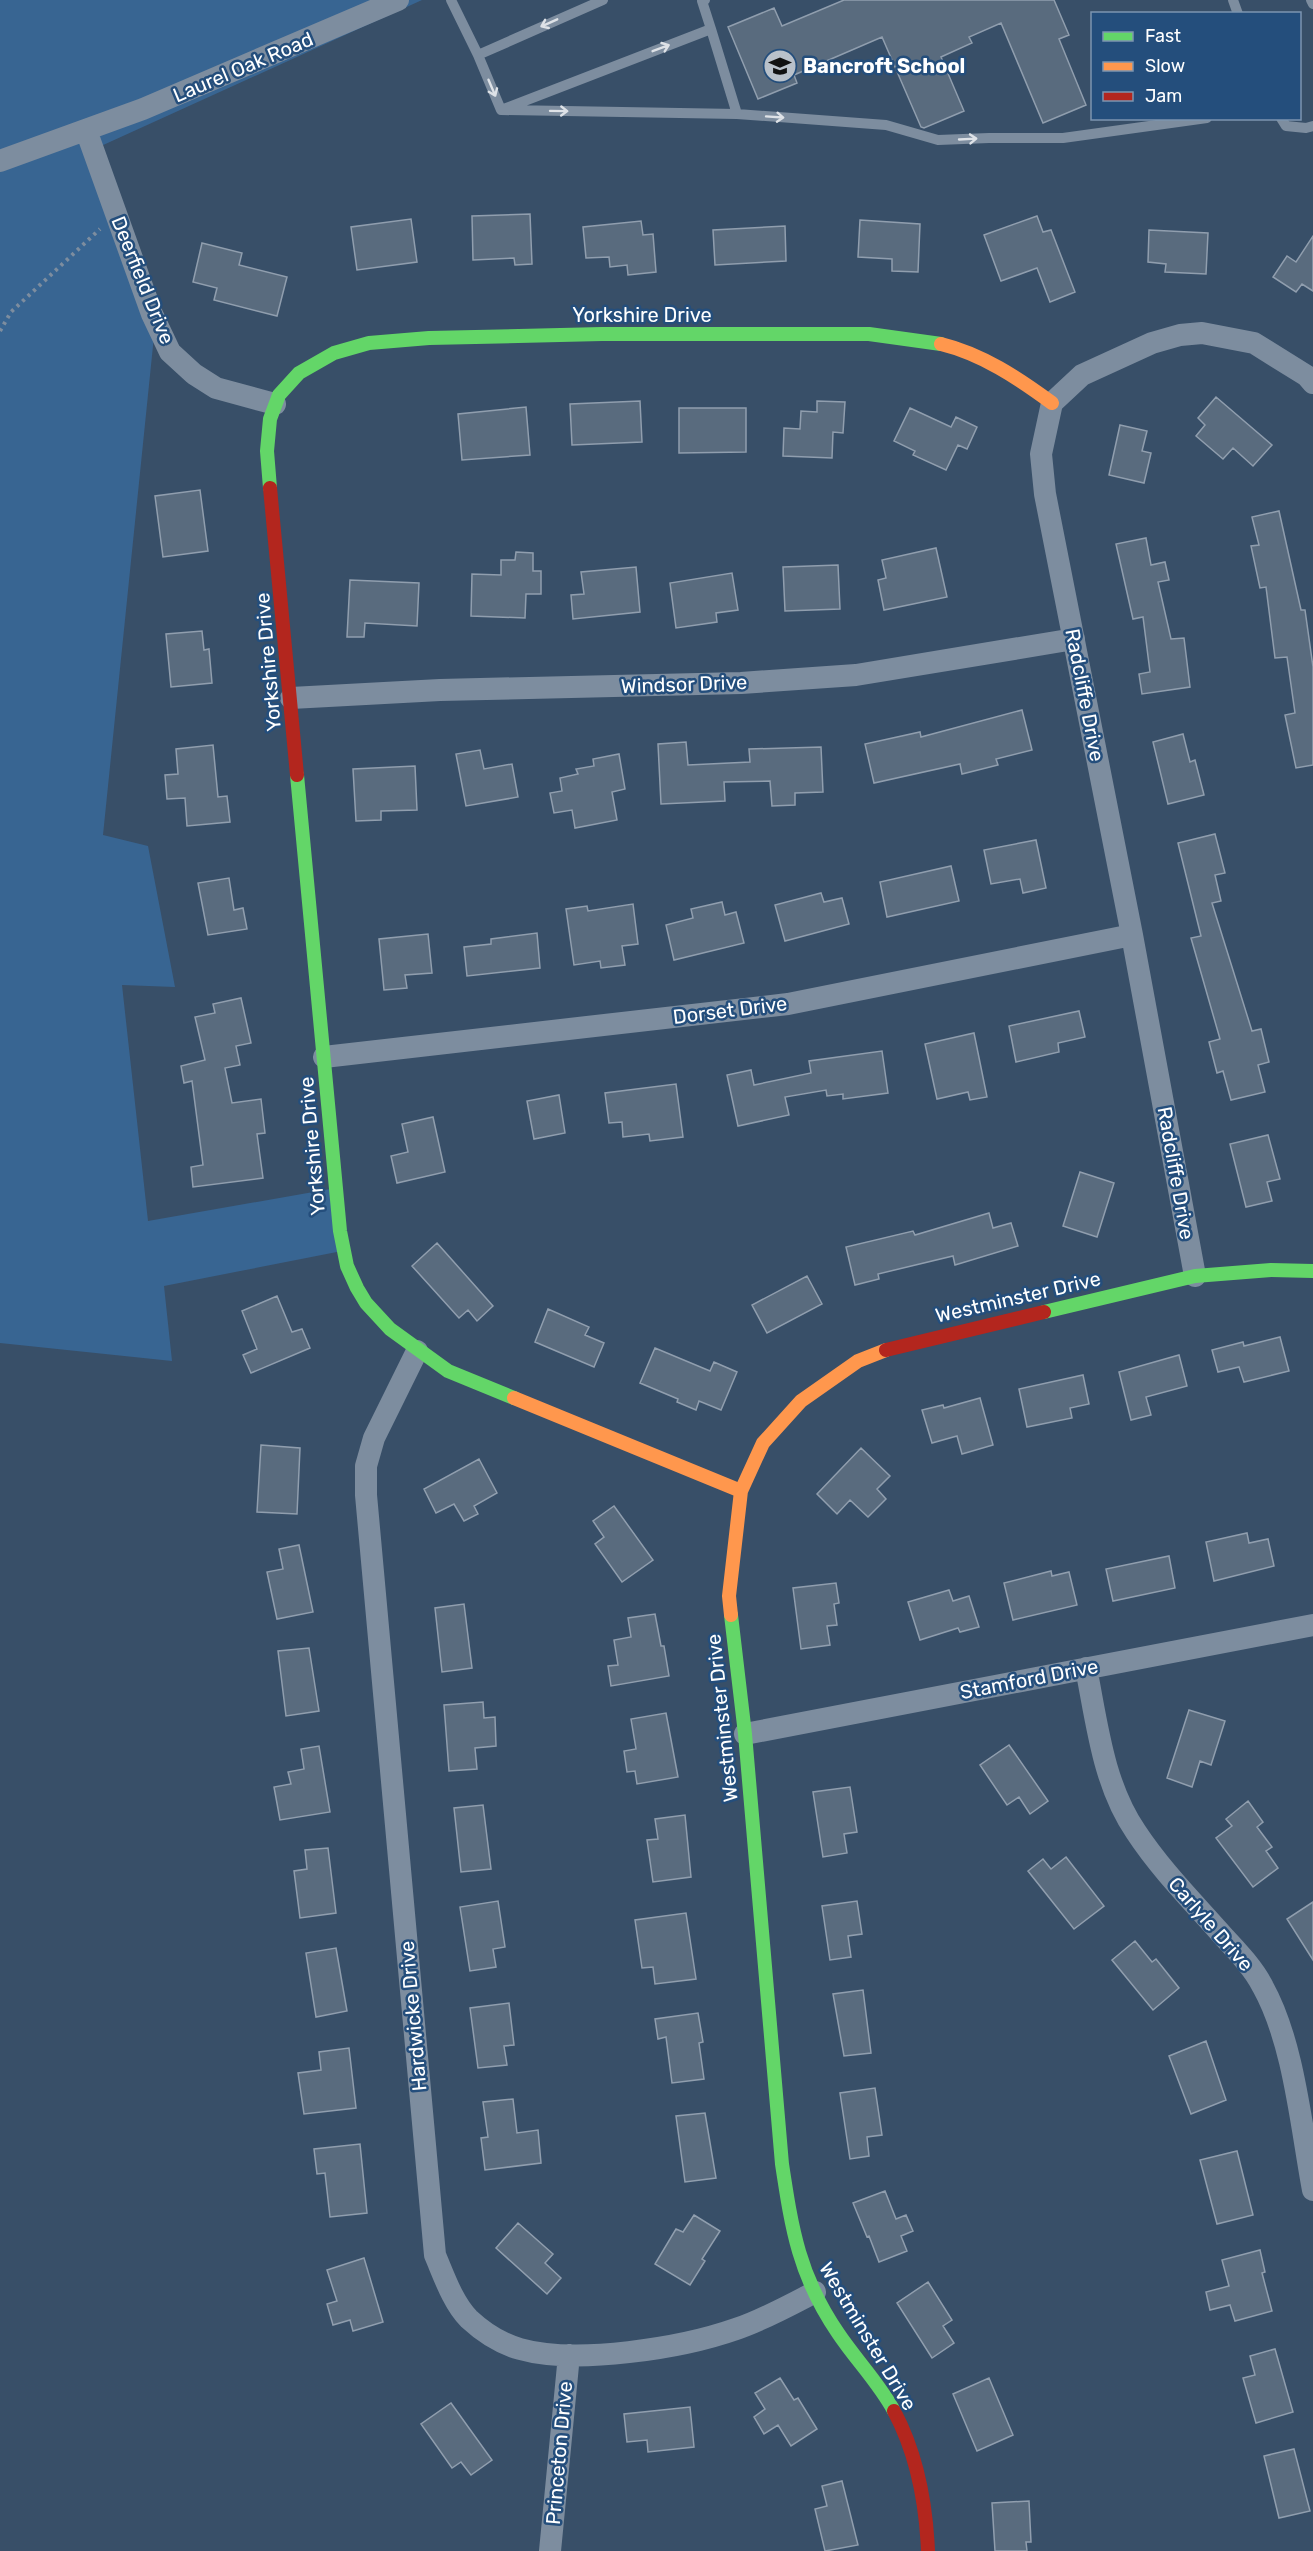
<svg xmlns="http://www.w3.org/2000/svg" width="1313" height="2551" font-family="Rubik,sans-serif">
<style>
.green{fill:#386592}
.building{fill:#596b7e;stroke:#909eae;stroke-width:1.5}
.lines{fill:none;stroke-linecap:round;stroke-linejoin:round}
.path{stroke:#7d8d9f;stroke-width:4;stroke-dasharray:3 4.5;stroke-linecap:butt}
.lane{stroke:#7d8d9f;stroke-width:10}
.street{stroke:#7d8d9f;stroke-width:22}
.fast{stroke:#63d668;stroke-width:14}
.slow{stroke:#ff974d;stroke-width:14}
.jam{stroke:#b3261e;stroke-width:14}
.oneway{stroke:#dee2e7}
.labels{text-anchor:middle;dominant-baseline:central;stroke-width:5;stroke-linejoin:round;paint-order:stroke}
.poi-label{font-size:20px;font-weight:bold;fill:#fff;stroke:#244e7c;text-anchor:start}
.street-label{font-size:20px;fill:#fff;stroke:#244e7c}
</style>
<rect width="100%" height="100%" fill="#384f68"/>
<path class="green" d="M0 0H422L90 151 154 336 103 835 148 846 175 987 122 985 148 1221 336 1188 347 1250 164 1286 172 1361 0 1343Z"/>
<path class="building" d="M844 0H1054L1069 35 1059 39 1086 105 1043 123 1001 23 969 37 972 43 941 57 964 111 924 128 921 127 882 37 794 75 797 83 758 99 728 27 774 8 782 26Z
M530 214 532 264 515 265 514 258 473 260 472 216Z
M1037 216 1043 232 1051 230 1075 292 1050 302 1037 268 1001 281 984 235Z
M411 219 417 262 357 270 351 227Z
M860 220 920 224 918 272 892 271V259L858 257Z
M641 221 643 235 653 234 656 272 628 275 627 265 610 267 609 257 586 258 583 227Z
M785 226 786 261 715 265 713 230Z
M1149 230 1208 233 1206 274 1165 272 1166 264 1148 262Z
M1313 236V291L1302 284 1296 292 1273 277 1287 256 1296 262Z
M202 243 242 253 239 265 287 277 277 316 214 300 217 288 193 282Z
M1216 397 1272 445 1253 466 1233 448 1223 459 1196 436 1205 425 1198 418Z
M640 401 642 442 572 445 570 404Z
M817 401 845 402 843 433 833 432 832 458 783 456 784 428 800 429 801 411 817 412Z
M526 407 530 455 462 460 458 414Z
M679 408H746V452L679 453Z
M910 408 951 427 956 417 977 427 967 449 958 445 946 470 913 455 915 451 894 441Z
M1120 425 1147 431 1142 451 1151 453 1144 483 1109 475Z
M200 490 208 551 163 557 155 496Z
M1279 511 1301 610H1305L1313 667V765L1296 768 1285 715 1295 713 1287 657 1275 658 1266 587 1260 588 1251 546 1259 545 1252 517Z
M1146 538 1151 565 1165 562 1169 580 1158 582 1171 639 1184 638 1190 687 1142 694 1139 674 1150 672 1143 617 1133 619 1116 544Z
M936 548 947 597 884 610 878 580 886 578 882 560Z
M516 552 533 553V571H541V594H526L525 618 471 616 472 574 501 575V560H515Z
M838 565 840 609 785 611 783 567Z
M636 567 640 612 573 619 571 595 584 594 581 572Z
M732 573 738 610 716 613 717 622 676 628 670 583Z
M350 580 419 583 417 626 365 623 364 637H347Z
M202 631 204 650 209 649 212 683 171 687 166 634Z
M1022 710 1032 750 996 759 998 765 962 774 960 764 874 783 865 744 920 732 921 737Z
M1183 734 1190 762 1195 760 1204 795 1168 804 1153 742Z
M686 742 688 765 750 762 749 749 821 747 823 792 795 793V805L772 806 770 781 724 782 725 801 661 804 658 744Z
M213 745 218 797 227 796 230 822 187 826 185 798 167 799 165 775 178 774 176 749Z
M480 750 484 769 512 764 518 797 466 806 456 754Z
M619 754 625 789 612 792 617 820 575 828 572 810 554 813 550 793 562 791 560 778 578 774 576 769 594 766 593 759Z
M415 766 417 810 381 811V820L356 821 353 769Z
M1215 834 1225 873 1215 875 1221 901 1212 903 1252 1031 1261 1029 1269 1062 1258 1065 1265 1092 1231 1100 1223 1071 1217 1073 1209 1042 1220 1039 1191 938 1201 936 1178 843Z
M1036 840 1046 888 1023 893 1020 879 991 884 984 850Z
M951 866 959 901 887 917 880 882Z
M229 878 234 910 243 908 247 929 208 935 198 883Z
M821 893 824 902 842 898 849 924 785 941 775 905Z
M722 902 725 915 736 912 744 943 674 960 666 925 693 918 691 909Z
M633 904 638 944 622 946 625 965 601 968 600 961 574 965 566 909 587 906 588 911Z
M537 933 540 968 467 976 464 947 491 944V939Z
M428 934 432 973 405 975 407 988 384 990 379 939Z
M241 998 251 1043 236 1046 240 1065 225 1068 232 1103 261 1099 265 1133 257 1134 263 1178 193 1187 191 1167 203 1165 192 1081 184 1083 181 1066 205 1060 195 1017 215 1013 213 1004Z
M1079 1011 1085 1037 1058 1043 1059 1052 1016 1062 1009 1026Z
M974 1033 987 1097 970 1100 968 1092 937 1099 925 1044Z
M882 1051 888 1093 843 1099V1094L827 1096 826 1090 785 1097 789 1115 738 1126 727 1075 751 1070 754 1085 811 1073 809 1061Z
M676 1084 683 1137 650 1141 649 1134 623 1137 622 1122 609 1123 605 1093Z
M559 1095 565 1133 534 1139 527 1101Z
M433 1117 445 1172 397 1183 391 1156 408 1152 402 1124Z
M1268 1135 1280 1179 1267 1182 1272 1201 1246 1207 1230 1144Z
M1080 1172 1114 1183 1097 1237 1063 1226Z
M989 1213 993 1228 1011 1223 1018 1246 955 1265 953 1256 878 1274 879 1279 855 1285 846 1247 913 1231 915 1235Z
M437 1243 493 1306 477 1321 468 1310 459 1318 412 1266Z
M807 1276 822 1304 767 1333 752 1305Z
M277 1296 292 1332 302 1329 310 1348 251 1373 243 1355 257 1349 242 1311Z
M548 1309 589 1327 585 1335 604 1343 594 1367 535 1342Z
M1280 1337 1289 1371 1244 1382 1239 1367 1218 1372 1212 1350 1243 1342 1244 1346Z
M655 1348 710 1371 714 1362 737 1372 721 1410 699 1401 696 1410 677 1402 678 1399 640 1383Z
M1179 1355 1187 1386 1146 1397 1151 1415 1131 1420 1119 1372Z
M1083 1375 1089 1404 1070 1408 1072 1418 1027 1427 1019 1389Z
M980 1398 993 1445 962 1454 957 1436 932 1443 922 1410 943 1405 944 1408Z
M261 1445 300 1448 297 1514 257 1512Z
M861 1448 890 1476 877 1489 886 1499 868 1517 850 1500 837 1514 817 1494Z
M479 1459 497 1493 474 1506 478 1514 464 1521 454 1504 436 1513 424 1489Z
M614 1506 653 1560 622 1582 595 1544 604 1537 593 1521Z
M1247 1533 1249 1543 1268 1539 1274 1566 1214 1581 1206 1542Z
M299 1545 313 1612 277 1619 267 1572 283 1569 279 1549Z
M1169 1556 1175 1588 1113 1601 1106 1569Z
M1051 1571 1052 1576 1069 1572 1077 1605 1013 1620 1004 1583Z
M836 1583 839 1603 834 1604 837 1625 827 1626 830 1645 801 1649 793 1588Z
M949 1590 953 1601 969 1596 979 1627 960 1632 958 1628 920 1640 908 1602Z
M464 1604 472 1668 442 1672 435 1608Z
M655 1614 661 1646H664L669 1676 611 1686 608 1666 618 1665 614 1640 631 1637 628 1618Z
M309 1648 319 1711 286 1716 278 1651Z
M483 1702 484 1718 495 1717 496 1746 475 1748 477 1769 449 1771 444 1705Z
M1189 1710 1225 1721 1211 1765 1200 1761 1192 1787 1167 1778Z
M666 1713 678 1777 637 1784 635 1771 627 1772 624 1751 636 1749 631 1719Z
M1009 1745 1048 1801 1030 1814 1019 1797 1007 1805 980 1765Z
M319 1746 330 1812 280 1820 274 1787 291 1784 288 1772 304 1769 301 1749Z
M850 1787 857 1832 844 1834 847 1853 823 1857 813 1792Z
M1248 1801 1263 1822 1257 1827 1272 1847 1266 1851 1278 1868 1253 1887 1216 1838 1232 1826 1226 1819Z
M483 1805 491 1869 461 1872 454 1808Z
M685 1815 691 1877 653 1882 647 1840 658 1839 655 1819Z
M328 1848 336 1913 300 1918 294 1871 307 1869 305 1850Z
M1066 1857 1104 1906 1074 1929 1028 1871 1043 1859 1051 1869Z
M498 1901 505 1947 493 1949 496 1967 470 1971 460 1907Z
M857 1901 862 1934 848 1936 851 1957 830 1960 822 1906Z
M1313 1902V1960L1287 1919Z
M686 1913 696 1979 655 1984 653 1967 642 1968 635 1920Z
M1135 1941 1152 1962 1156 1959 1179 1988 1153 2010 1112 1960Z
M336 1948 347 2011 316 2017 306 1953Z
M863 1990 871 2053 844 2056 833 1994Z
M509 2003 514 2045 504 2046 507 2065 478 2068 470 2008Z
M698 2013 703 2042 699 2043 704 2079 672 2083 666 2037 658 2039 655 2019Z
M1206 2041 1226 2100 1191 2114 1169 2056Z
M349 2048 356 2108 304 2114 298 2073 321 2070 319 2052Z
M875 2088 882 2135 867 2137 869 2156 850 2159 840 2093Z
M513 2099 517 2133 538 2130 541 2163 485 2170 481 2138 488 2137 483 2102Z
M705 2113 716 2178 685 2182 676 2116Z
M360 2144 367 2213 330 2217 325 2173 317 2174 314 2149Z
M1237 2151 1253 2215 1217 2224 1200 2160Z
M885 2191 896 2219 906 2215 913 2231 901 2236 907 2251 879 2262 869 2236 867 2237 853 2203Z
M694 2215 720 2231 702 2259 705 2261 690 2285 655 2264 676 2229 683 2232Z
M518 2223 553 2254 545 2263 561 2278 547 2294 496 2248Z
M1260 2250 1265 2272 1262 2273 1272 2311 1235 2321 1230 2305 1210 2310 1206 2292 1229 2286 1222 2260Z
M364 2258 383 2322 353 2331 350 2320 333 2325 327 2304 337 2301 327 2270Z
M928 2282 952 2320 943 2326 954 2343 932 2358 897 2303Z
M1275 2349 1293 2412 1256 2423 1243 2378 1255 2375 1250 2356Z
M780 2378 794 2400 798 2398 817 2429 791 2446 778 2425 764 2434 754 2417 765 2409 755 2393Z
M989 2378 1013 2435 977 2451 953 2394Z
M451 2403 492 2460 471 2475 461 2462 452 2468 421 2424Z
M690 2407 694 2447 648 2452 647 2440 627 2442 624 2414Z
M1294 2449 1310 2511 1279 2518 1264 2456Z
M842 2481 858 2545 825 2551 815 2509 827 2506 822 2486Z
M1029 2501 1031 2542H1026L1027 2551H995L992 2503Z"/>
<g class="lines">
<path class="path" d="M0 331 11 312 100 229"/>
<path class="lane" d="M451 0 478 55 501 110 711 29 702 1 705 0
M1233 0 1238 14
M1311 0 1313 4
M711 29 737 114
M478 55 603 0
M501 110 737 114 886 125 938 140 989 138H1063L1207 118
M1281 118 1286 126 1306 128 1313 126"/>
<path class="street" d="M86 130 152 314 170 352 194 374 216 388 275 404
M0 161 143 109 398 0
M291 698 440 690 741 683 856 675 1074 639
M324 1057 788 1004 1132 935
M1195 1276 1132 935 1045 494 1041 454 1052 403 1082 375 1152 343 1180 335 1202 333 1254 343 1307 376 1313 383
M417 1351 374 1438 366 1466V1495L435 2255C444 2276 453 2303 469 2319 483 2332 502 2344 520 2349 576 2365 682 2348 736 2329 763 2320 790 2305 815 2292
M1086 1668C1097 1723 1103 1784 1136 1832 1161 1870 1194 1903 1224 1937 1238 1952 1254 1969 1263 1987 1294 2043 1301 2126 1313 2190
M745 1734 1313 1625
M550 2551 569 2355"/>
<path class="fast" d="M270 488 267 451 270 419 279 395 299 373 334 353 369 343 429 338 602 334H869L941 344
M297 775 340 1231 347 1266 357 1288 366 1303 390 1329 448 1371 514 1398
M1044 1312 1195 1276 1271 1270 1313 1271
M731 1615 745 1734 782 2164C792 2230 799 2276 838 2333 856 2360 879 2383 894 2411"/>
<path class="slow" d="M941 344C982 354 1018 378 1052 403
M514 1398 741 1491
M731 1615 729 1596 741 1491 763 1443 801 1401 858 1361 886 1350"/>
<path class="jam" d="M270 488 297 775
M886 1350 1044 1312
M894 2411C917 2454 926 2503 928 2551"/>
</g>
<defs><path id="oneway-shaft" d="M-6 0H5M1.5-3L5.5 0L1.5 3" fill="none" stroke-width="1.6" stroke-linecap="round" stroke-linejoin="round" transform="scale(1.5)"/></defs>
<g class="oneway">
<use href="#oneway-shaft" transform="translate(549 23) rotate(156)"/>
<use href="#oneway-shaft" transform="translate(661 48) rotate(-21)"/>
<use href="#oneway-shaft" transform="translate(492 88) rotate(67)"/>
<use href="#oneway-shaft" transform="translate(559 111) rotate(1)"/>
<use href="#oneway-shaft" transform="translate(775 117) rotate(4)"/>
<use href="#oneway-shaft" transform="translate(968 139) rotate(-3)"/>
</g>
<defs>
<g id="school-disc" transform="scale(1.725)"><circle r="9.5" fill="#b9c1ca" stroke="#244e7c"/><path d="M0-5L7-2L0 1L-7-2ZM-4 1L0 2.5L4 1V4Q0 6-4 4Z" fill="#111"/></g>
</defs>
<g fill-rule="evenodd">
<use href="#school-disc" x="780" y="66"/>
</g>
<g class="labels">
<g class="poi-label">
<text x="803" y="66">Bancroft School</text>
</g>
<g class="street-label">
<text transform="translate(243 67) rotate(-23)">Laurel Oak Road</text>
<text transform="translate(143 280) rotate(68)">Deerfield Drive</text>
<text x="642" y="315">Yorkshire Drive</text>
<text transform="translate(268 662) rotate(-95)">Yorkshire Drive</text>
<text transform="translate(684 684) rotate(-2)">Windsor Drive</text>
<text transform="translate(1085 695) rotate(79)">Radcliffe Drive</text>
<text transform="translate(730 1010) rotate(-7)">Dorset Drive</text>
<text transform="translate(312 1146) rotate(-95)">Yorkshire Drive</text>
<text transform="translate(1176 1173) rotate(80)">Radcliffe Drive</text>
<text transform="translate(1018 1297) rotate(-13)">Westminster Drive</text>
<text transform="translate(1029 1679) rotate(-11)">Stamford Drive</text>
<text transform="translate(722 1718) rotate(-96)">Westminster Drive</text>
<text transform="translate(1211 1924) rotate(49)">Carlyle Drive</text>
<text transform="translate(413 2016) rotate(-95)">Hardwicke Drive</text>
<text transform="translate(868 2336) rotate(59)">Westminster Drive</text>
<text transform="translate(559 2453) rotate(-85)">Princeton Drive</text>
</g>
</g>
<rect x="1091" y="12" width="210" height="108" fill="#244e7c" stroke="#7c95b0" stroke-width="1.5"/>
<rect x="1103" y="32" width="30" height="9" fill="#63d668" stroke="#7c95b0" stroke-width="1.5"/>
<text x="1145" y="42" font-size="18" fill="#ffffff">Fast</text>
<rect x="1103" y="62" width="30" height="9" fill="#ff974d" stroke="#7c95b0" stroke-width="1.5"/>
<text x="1145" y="72" font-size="18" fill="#ffffff">Slow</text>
<rect x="1103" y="92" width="30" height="9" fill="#b3261e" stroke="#7c95b0" stroke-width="1.5"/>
<text x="1145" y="102" font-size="18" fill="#ffffff">Jam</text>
</svg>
